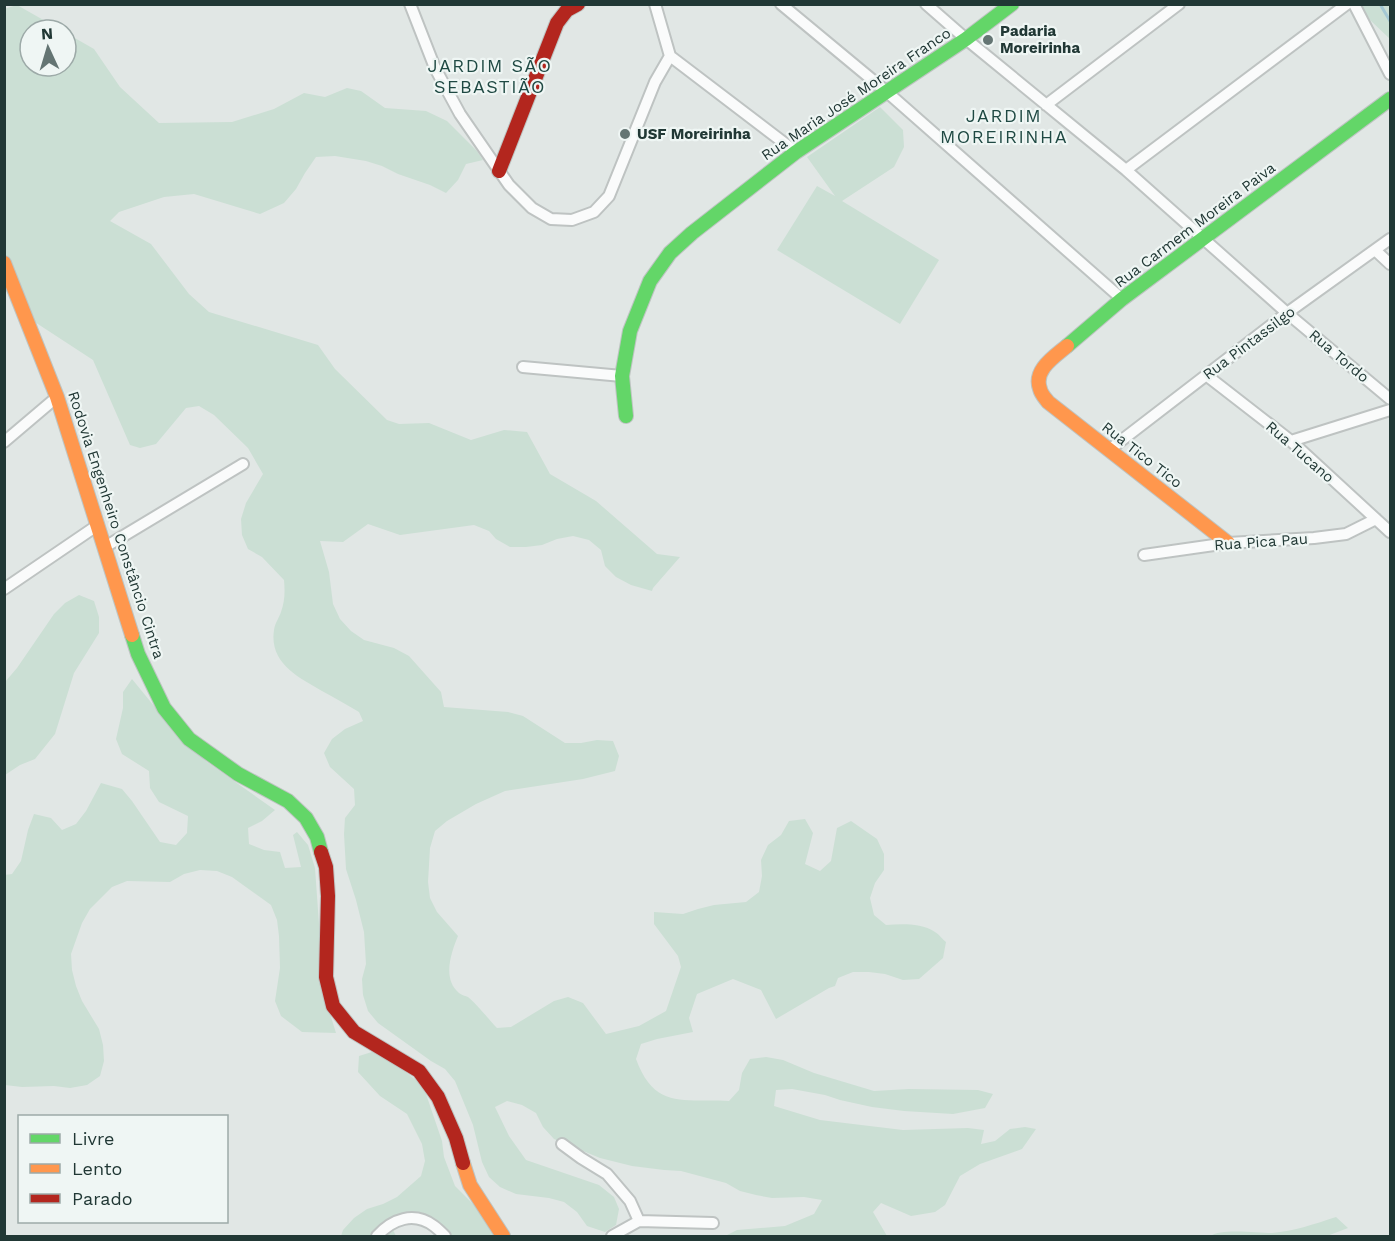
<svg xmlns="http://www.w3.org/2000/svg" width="1395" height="1241" font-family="'Work Sans',sans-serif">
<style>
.green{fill:#cbdfd4}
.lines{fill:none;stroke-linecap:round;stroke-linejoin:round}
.stream{stroke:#a4c8d3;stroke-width:3}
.street-casing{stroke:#bec3c2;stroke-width:14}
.fast-casing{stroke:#bec4c2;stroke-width:16}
.slow-casing{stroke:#bec4c2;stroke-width:16}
.jam-casing{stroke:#bec4c2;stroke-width:16}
.street{stroke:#fafbfb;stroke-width:10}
.fast{stroke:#63d668;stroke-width:14}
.slow{stroke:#ff974d;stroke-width:14}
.jam{stroke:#b3261e;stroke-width:14}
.poi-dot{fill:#647573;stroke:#eff6f4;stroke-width:2}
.labels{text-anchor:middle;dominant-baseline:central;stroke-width:4.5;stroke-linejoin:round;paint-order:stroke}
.poi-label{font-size:15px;font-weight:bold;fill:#213835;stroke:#eff6f4;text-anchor:start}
.street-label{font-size:15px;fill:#213835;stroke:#eff6f4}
.quarter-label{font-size:18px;letter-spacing:1.5px;fill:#1f4943;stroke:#eff6f4}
</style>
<rect width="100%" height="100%" fill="#e1e7e5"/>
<path class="green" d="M17 5 61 30H30V66H66V33L94 49 120 87 159 123 232 122 274 109 304 93 325 97 347 88 361 91 385 108 426 111 447 121 477 151 483 160 466 164 458 180 446 193 430 185 398 174 382 166 366 161 335 156 316 157 305 173 296 189 284 203 260 214 194 194 164 197 119 212 110 221 151 244 189 294 209 312 318 345 335 369 387 420 399 424 429 423 471 440 504 430 527 432 550 474 596 501 657 554 680 557 653 588 652 591 631 585 616 577 605 566 601 550 589 540 573 536 557 539 542 545 526 547H510L496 539 489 531 474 525 400 535 368 524 343 542 320 541 329 572 333 604 340 619 351 631 364 640 394 648 409 656 441 692 444 707 508 712 523 716 565 743H581L597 740 613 741 619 756 615 771 583 779 505 791 476 804 447 821 435 831 430 848 428 882 430 898 437 912 458 936C451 953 442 979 459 993 461 995 466 996 468 997 477 1004 489 1020 497 1028L511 1027 554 1001 568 997 583 1003 606 1034 639 1026 666 1011 681 967 678 956 654 924V912L683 914 698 909 714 905 746 902 759 892 762 876 761 860 768 845 781 835 789 821 805 819 813 833 805 864 820 871 831 861 837 828 851 821 877 839 884 854V870L875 883 870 898 874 915 886 925C902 924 921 923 935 932 939 934 942 939 946 942L943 958 919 979 903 980 885 974 869 972H853L838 978 835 986 829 988 776 1019 761 990 733 979 697 994 689 1018 693 1032 657 1039 641 1044 636 1059C655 1111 685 1098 729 1101L739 1090 742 1073 750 1059 766 1057 783 1060 814 1073 874 1091 909 1089 978 1090 993 1094 985 1108 953 1114 904 1111 872 1107 840 1100 825 1095 792 1089 776 1090 774 1106 820 1120 853 1124 903 1130 968 1128 984 1130 981 1144 995 1141 1010 1129 1025 1127 1036 1129 1022 1149 980 1164 960 1176 945 1205 935 1212 911 1216 881 1203 873 1212 887 1236H725L737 1230 785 1226 814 1214 822 1200 804 1197 772 1198 756 1195 740 1191 726 1183 681 1171 664 1170 632 1166 600 1158 554 1139 543 1127 536 1113 522 1105 507 1101 495 1107 509 1136 526 1160 599 1185 614 1197 619 1209 616 1225 605 1232 587 1226 577 1212 564 1202 549 1198 516 1194 500 1187 489 1177 482 1162 473 1125 455 1081 445 1069 431 1061 378 1023 368 1011 363 995 362 979 366 964 364 932 356 900 346 869 344 834 345 818 355 805 354 789 330 767 324 753 332 739 345 729 363 721 359 712C347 705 335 698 322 691 298 677 269 663 274 630 275 623 279 618 281 612 285 601 285 591 284 580L262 557 248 549 242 535 241 519 246 503 263 474 248 448 214 415 199 406 186 408 156 444 140 448 130 445 93 360 21 313 5 290 4 9Z
M1359 5H1390V39L1370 20Z
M880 107 903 130 904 147 894 167 842 201 939 260 900 324 777 250 817 186 835 196 807 157Z
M79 595 94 601 99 617V633L74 673 55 734 35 759 20 765 5 775V682L17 668 54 614 65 603Z
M132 679 172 728 207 762 275 810 262 821 248 828 249 844 264 850 280 852 285 868 301 867 293 835 297 832 308 845 315 868 324 994 336 1033 302 1032 281 1016 275 1001 280 968 279 936 277 920 271 905 232 877 217 871 200 870 184 874 170 882 127 881 112 887 90 909 82 923 71 954 72 970 76 986 82 1001 99 1029 103 1045 104 1061 100 1076 87 1085 70 1088 54 1086 22 1087 5 1085 4 875 12 874 21 861 28 830 34 814 51 818 62 830 76 824 86 811 101 783 122 789 132 801 160 842 176 845 187 833 188 816 159 802 150 788 149 771 122 754 116 739 123 708V692Z
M375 1051 389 1059 417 1081 426 1094 442 1141 444 1157 455 1186 478 1209 500 1236H437L423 1224 398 1219 392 1228 396 1236H341L343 1230 354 1218 367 1209 383 1204 397 1197 421 1176 425 1161 422 1144 407 1114 380 1096 358 1072 359 1056Z
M1336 1217 1348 1228 1327 1236H1211C1220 1228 1258 1233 1272 1233 1294 1231 1315 1224 1336 1217Z"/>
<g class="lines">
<path class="stream" d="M1380 4 1390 21"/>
<g class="street-casing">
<path id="street" d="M410 4 435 68 460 114 509 185 532 208 551 219 572 220 594 212 609 196 655 82 670 56
M655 4 670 56
M781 4 887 92 1122 299
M926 4 966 39 1126 170 1287 313 1390 399
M1354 4 1390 74
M670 56 796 152
M1046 105 1179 4
M1126 170 1347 4
M1375 250 1390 264
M523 367 622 376
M1206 375 1291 441 1390 532
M1291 441 1390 410
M4 442 57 397
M1109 450 1287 313 1390 239
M105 547 243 464
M1144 555 1228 543 1314 538 1346 534 1376 519
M4 589 98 525
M562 1144 581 1158 607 1174 630 1201 639 1221
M377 1236C392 1219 414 1211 434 1226 438 1229 442 1233 445 1236
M612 1236 639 1221 713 1223"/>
</g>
<g class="fast-casing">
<path id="fast" d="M1067 346 1122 299 1390 99
M626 416 622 376 630 331 650 281 670 253 692 233 796 152 966 39 1012 4
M132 635 138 654 164 708 189 739 238 774 288 801 306 818 317 837 321 852"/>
</g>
<g class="slow-casing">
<path id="slow" d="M4 263 57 397 132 635
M1067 346C1054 357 1033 370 1040 389 1041 394 1045 398 1048 402L1228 543
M463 1163 470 1185 503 1236"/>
</g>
<g class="jam-casing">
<path id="jam" d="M499 171 557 23 567 10 578 4
M321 852 326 867 328 896 326 977 333 1006 354 1032 419 1071 438 1097 456 1138 463 1163"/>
</g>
<use href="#street" class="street"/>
<use href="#fast" class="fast"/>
<use href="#slow" class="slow"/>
<use href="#jam" class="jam"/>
</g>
<g class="poi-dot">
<circle cx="988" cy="40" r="6"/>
<circle cx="625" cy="134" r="6"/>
</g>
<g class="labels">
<g class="poi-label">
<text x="1000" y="31">Padaria<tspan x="1000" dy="17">Moreirinha</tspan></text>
<text x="637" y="134">USF Moreirinha</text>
</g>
<g class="street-label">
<text transform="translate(856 94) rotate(-34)">Rua Maria José Moreira Franco</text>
<text transform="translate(1195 225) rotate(-37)">Rua Carmem Moreira Paiva</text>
<text transform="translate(1249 343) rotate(-37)">Rua Pintassilgo</text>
<text transform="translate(1339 356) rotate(40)">Rua Tordo</text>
<text transform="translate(1300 452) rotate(41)">Rua Tucano</text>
<text transform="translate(1142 455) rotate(38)">Rua Tico Tico</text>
<text transform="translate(116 525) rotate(72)">Rodovia Engenheiro Constâncio Cintra</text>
<text transform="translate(1261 542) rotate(-4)">Rua Pica Pau</text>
</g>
<g class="quarter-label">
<text x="490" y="65">JARDIM SÃO<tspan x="490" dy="21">SEBASTIÃO</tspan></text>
<text x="1004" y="115">JARDIM<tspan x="1004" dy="21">MOREIRINHA</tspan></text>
</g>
</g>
<rect width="1395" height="1241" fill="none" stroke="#213835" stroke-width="12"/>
<rect x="18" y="1115" width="210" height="108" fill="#eff6f4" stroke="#9daaa8" stroke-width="1.5"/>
<rect x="30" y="1134" width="30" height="9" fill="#63d668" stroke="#9daaa8" stroke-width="1.5"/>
<text x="72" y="1145" font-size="18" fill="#213835">Livre</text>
<rect x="30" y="1164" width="30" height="9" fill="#ff974d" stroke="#9daaa8" stroke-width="1.5"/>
<text x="72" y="1175" font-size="18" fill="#213835">Lento</text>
<rect x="30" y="1194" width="30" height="9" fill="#b3261e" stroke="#9daaa8" stroke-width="1.5"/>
<text x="72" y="1205" font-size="18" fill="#213835">Parado</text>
<g transform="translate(48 48) rotate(356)"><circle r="28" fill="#eff6f4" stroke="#9daaa8" stroke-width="1.5"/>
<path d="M0-4.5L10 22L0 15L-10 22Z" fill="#647573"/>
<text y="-9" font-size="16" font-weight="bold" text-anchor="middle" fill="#213835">N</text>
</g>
</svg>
